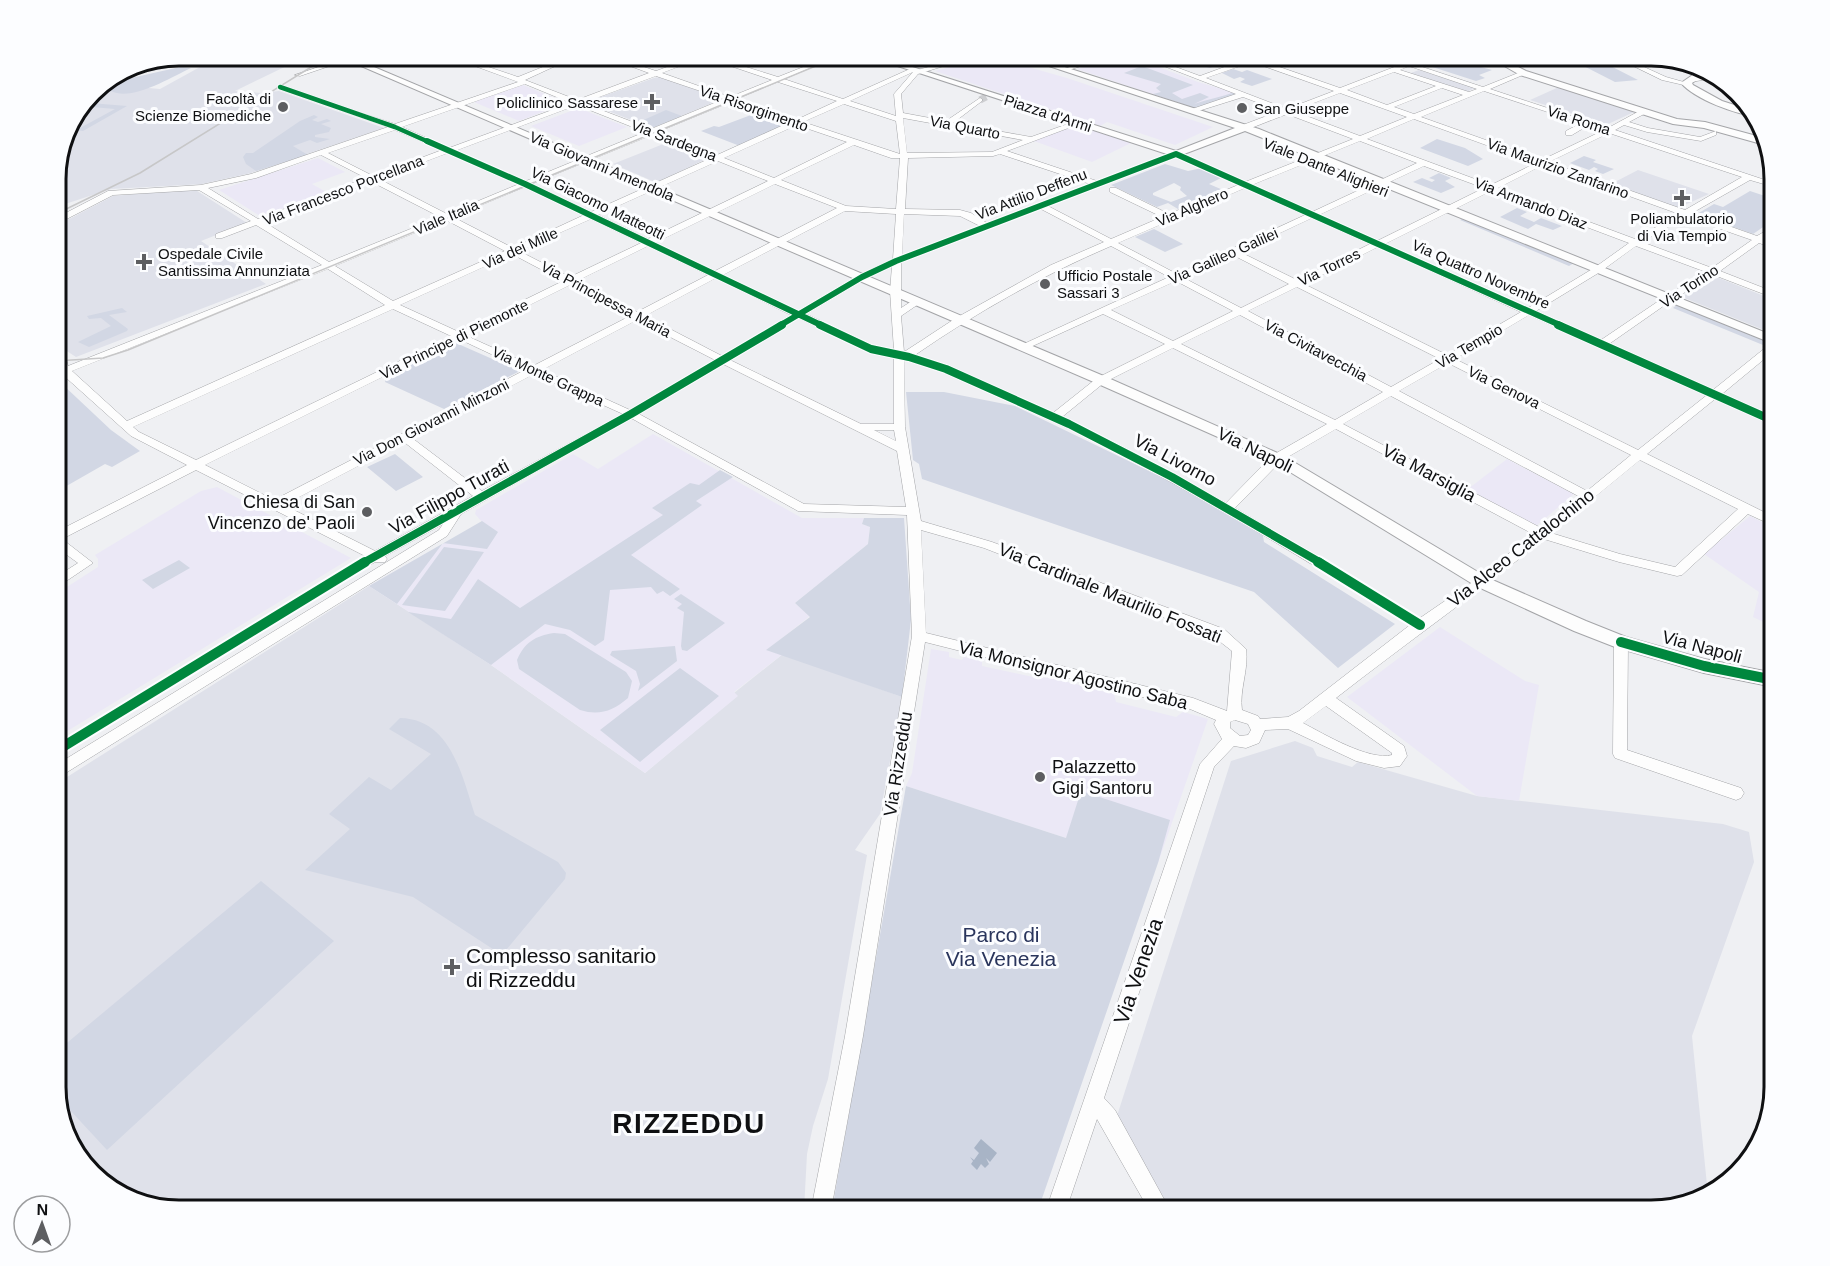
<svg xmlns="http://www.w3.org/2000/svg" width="1830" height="1266" font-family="Helvetica,sans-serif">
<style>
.built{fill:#dfe1ea}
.industrial{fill:#ebe8f6}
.green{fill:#d2d7e4;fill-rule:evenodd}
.water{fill:#a8b4c6}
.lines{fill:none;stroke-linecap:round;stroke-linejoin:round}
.minor-tunnel{stroke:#cdced1;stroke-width:7;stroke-dasharray:7 3;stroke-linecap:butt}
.minor-casing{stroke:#a4a5a8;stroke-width:1}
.major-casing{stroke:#a4a5a8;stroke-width:2}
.minor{fill:#fdfdfd;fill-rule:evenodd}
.major{fill:#fdfdfd;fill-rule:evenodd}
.tram{stroke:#c7c7c8;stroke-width:1.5}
.cycleway-far3-casing{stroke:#fcfdff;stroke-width:6}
.cycleway-far2-casing{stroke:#fcfdff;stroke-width:8}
.cycleway-far1-casing{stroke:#fcfdff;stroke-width:10}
.cycleway-casing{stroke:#fcfdff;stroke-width:14}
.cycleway-far3{stroke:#00873e;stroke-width:4.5}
.cycleway-far2{stroke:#00873e;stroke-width:6}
.cycleway-far1{stroke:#00873e;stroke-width:8}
.cycleway{stroke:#00873e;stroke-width:10}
.poi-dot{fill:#5d5e61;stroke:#fcfdff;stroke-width:2}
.labels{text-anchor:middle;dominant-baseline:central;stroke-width:6;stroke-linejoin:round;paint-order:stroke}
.far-poi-label{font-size:15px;fill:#0f1012;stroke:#fcfdff;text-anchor:start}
.far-street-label{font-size:15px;fill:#0f1012;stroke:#fcfdff}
.street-label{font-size:18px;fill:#0f1012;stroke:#fcfdff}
.poi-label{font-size:18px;fill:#0f1012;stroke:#fcfdff;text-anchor:end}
.near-park-label{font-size:21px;fill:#2a355c;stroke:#fcfdff}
.near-poi-label{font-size:21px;fill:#0f1012;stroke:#fcfdff;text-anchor:start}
.near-street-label{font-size:21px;fill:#0f1012;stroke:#fcfdff}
.near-district-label{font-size:28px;font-weight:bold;letter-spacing:1.5px;fill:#0f1012;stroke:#fcfdff}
.rim{fill:none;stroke:#0f1012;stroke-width:3}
</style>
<rect width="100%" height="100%" fill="#eff0f3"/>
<path class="built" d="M220 56H284L301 59 235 91 262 93 279 91 384 128 251 173 202 184 111 189 56 207V172L65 132 92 92 103 84 160 89Z
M1419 70 1475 88 1466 92 1411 73Z
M660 77 722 99 652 128 590 104 592 100 654 78Z
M1559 87 1634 112 1606 125 1530 100Z
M671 141 710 157 657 183 613 164Z
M1638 170 1709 194 1678 208 1611 184Z
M194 189 247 223 201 241 266 284 76 357 56 344V226L113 196Z
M1714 276 1774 300V334L1682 297Z
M369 586 491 665 645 773 737 696 734 693 783 654 902 697 880 814 855 850 867 855 828 1079 813 1126 807 1154 804 1210H179L110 1189 72 1148 56 1094V784Z
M1295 741 1313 748 1317 756 1352 767 1358 762 1477 796 1723 824 1749 832 1754 862 1692 1036 1708 1195 1651 1210H1171L1116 1119 1231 761Z"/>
<path class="industrial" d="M990 56 1067 78 1213 127 1175 145 1107 122 1100 126 935 71Z
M1119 56H1136L1151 64 1198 82 1239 94 1197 109 1077 69Z
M523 85 566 103 519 121 474 102Z
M579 108 596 115 627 127 579 146 531 126Z
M1077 124 1133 142 1092 162 1034 141Z
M318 158 345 172 312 184 328 193 260 216 219 190Z
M653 434 802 518H864L862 524 870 527 868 544 795 603 810 616 767 650 783 654 734 692 738 696 645 773 491 665 369 586 482 522 475 514 476 510 573 454 598 469Z
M1507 459 1574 494 1536 526 1468 489Z
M217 487 351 558 56 738V594L98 567V559L95 555 201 491Z
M1750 516 1774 528V627L1753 617 1759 592 1704 554Z
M1440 627 1525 681 1539 685 1519 801 1477 796 1347 697Z
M931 649 949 652V657L962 660 964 657 982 661V666L1033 677 1052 678 1114 694 1116 702 1176 717 1183 712 1208 719 1158 863 1066 838 906 786 912 773Z"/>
<path class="green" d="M883 56H951L916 66Z
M1166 56H1188L1203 61 1217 56 1231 60 1210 68Z
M1564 56H1591L1638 80 1615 82Z
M1455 57 1461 59 1459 61 1492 70 1479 75 1485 78 1476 81 1420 63C1433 58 1442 62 1455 57Z
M207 58 197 63 144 72 103 84 124 70Z
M1142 66 1193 85 1172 93 1182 99 1200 93 1209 97 1194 104C1208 99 1222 97 1235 92L1239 94 1197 109 1153 94 1161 92 1156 88 1161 84 1124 73Z
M180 67 191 68C171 77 132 102 111 91L112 85H109L118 81Z
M1233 69 1242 72 1247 70 1272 79 1252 86 1240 82 1245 79 1240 77 1234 79 1222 73Z
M90 103 127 106 83 131 67 129 68 127 80 128 115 109 92 107 78 112Z
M666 110 682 116 652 128 639 122Z
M759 112 790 123 740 146 701 131 714 126 719 127Z
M314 115 318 117 312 120 318 122 327 119 331 121 321 124 331 128 329 132 315 135V137L330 139 317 143 310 140 293 146 308 155 256 171 246 164 243 157 246 153H253L300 121Z
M1437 139 1465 148 1483 159 1468 166 1420 148Z
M1584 156 1596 160 1593 162 1614 169 1603 174 1595 171 1598 169 1594 167 1589 170 1570 163Z
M1165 164 1188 171 1202 168 1223 177 1209 184 1223 190 1178 209 1168 203 1157 207 1111 185ZM1174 183 1181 187 1180 190 1187 196 1171 202 1153 195V193Z
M1439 173 1451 178 1445 181 1455 187 1441 193 1413 182 1422 178 1432 182 1435 180 1429 178Z
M1750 191 1774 199V211L1764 218 1772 221 1753 234 1697 214 1714 204 1723 207Z
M1517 208 1527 212 1520 216 1534 222 1541 218 1562 226 1553 230 1536 224 1528 229 1500 217Z
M1465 217 1574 263 1569 266 1460 220Z
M1154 229 1183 244 1165 252 1135 237Z
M1678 304 1768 341 1763 345 1673 308Z
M122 308 127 312 109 315 128 329 127 331 89 347 78 342 111 326 101 318 89 319 87 316Z
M456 343 520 371 444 409 385 382 386 377Z
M61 383 111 430 140 451 112 467 105 464 56 492V385Z
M906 392H944L1015 406 1174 483 1262 530 1264 542 1395 624 1338 668 1254 592 922 479 919 464 913 460Z
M395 454 423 477 396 491 367 467Z
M720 470 733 477 696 501 702 505 631 555 680 589 670 596 663 591 657 594 651 587 610 590 604 640 595 646 570 630 545 624 491 665 408 612 451 619 478 579 520 608 663 515 652 508 690 483 699 485Z
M864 518H904L911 620 902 697 766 650 810 617 795 603 868 544 870 527 862 524Z
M482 521 498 532 487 549 443 543 397 604 369 586Z
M444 547 484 552 445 611 402 605Z
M179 560 190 568 153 589 142 580Z
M681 594 725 623 687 651 682 650 681 646 684 612 677 608 682 604 674 599Z
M554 633 565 634 626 672 632 681 628 698C613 711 599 716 580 710L519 669 517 660C525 642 535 636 554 633Z
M675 646 677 661 638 691 640 684 636 671 610 655 612 651Z
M680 668 719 696 640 762 600 730Z
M400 718C451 719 462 776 475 815L558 862 566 873 565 879 502 955 413 897 305 870 350 829 329 814 369 777 391 790 431 754 389 729Z
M906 786 1066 838 1081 791 1170 820 1158 863 1038 1210H832Z
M261 881 334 941 107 1150 56 1095V1052Z"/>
<path class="water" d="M981 1139 997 1153 990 1162 986 1158 989 1164 985 1168 981 1164 977 1170 971 1164 973 1161 970 1157 974 1160 979 1153 974 1148Z"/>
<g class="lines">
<path class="minor-tunnel" d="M980 100 988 96"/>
<g class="minor-casing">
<path id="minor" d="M194 56H208L129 67 148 62Z
M351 56H359L300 76 295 75Z
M448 56H456L518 77 570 56H577L525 80 577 100 649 73 603 56H611L656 71 697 56H711L778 77 831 56H838L784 79 843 99 912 68 917 69 914 71 968 56H976L918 74 901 94 903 113 946 121 980 98 982 99V101L953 123 1031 137 1079 120V124L1007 151 1097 181 1176 152 1245 182 1353 139 1287 114 1246 130H1240V126L1280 111 1243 97 1192 113V109L1236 94 1138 56H1146L1200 76 1246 59 1240 56H1248L1340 88 1402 64 1381 56H1389L1483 87 1523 71 1525 74 1490 89 1608 128 1643 109H1646V113L1629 122 1648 128 1700 137 1716 131V135L1701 141 1647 132 1624 125 1615 130 1774 183V187L1750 180 1692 213 1757 236 1774 226V232L1765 239 1774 242V248L1759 243 1720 271 1774 292V298L1714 275 1672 300 1609 344 1713 390 1770 344 1774 343V351L1722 394 1774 417V424L1715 399 1647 454 1774 517V526L1748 514 1682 575 1677 576 1619 562 1544 539C1476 594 1405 644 1336 698L1404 746 1407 756 1400 766 1384 768 1356 761 1288 729 1265 730 1259 743 1246 748 1234 746 1214 767 1104 1098 1115 1110 1170 1210H1149L1097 1119 1066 1210H1046L1200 764 1222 739 1214 724 1216 720 1190 709 925 642 863 1036 831 1210H811L845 1036 912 636 907 515 798 511 631 418 461 514 447 536 56 779V765L439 530 443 524 385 556 387 559 385 562H375L56 757V744L365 556 196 470 62 539 93 563 56 588V577L78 563 56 547V532L187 465 131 436 63 375 56 377V370L59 369 56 354 66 359 68 366 322 265 256 225 222 238H216V234L251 221 199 190 113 195 59 223H56V218L108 191 201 185 251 174 388 127 278 88V86L395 124 518 82ZM704 57 772 80 730 97 662 73ZM1252 62 1334 91 1287 109 1206 78ZM1409 66 1477 89 1469 92 1400 70ZM913 72 894 94 896 116 850 101ZM1394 72 1436 86 1387 105 1347 90ZM656 76 724 99 651 129 583 103ZM778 82 837 101 796 120 737 99ZM525 84 571 103 449 148 402 127ZM1442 88 1463 95 1414 114 1394 107ZM1484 91 1581 123 1566 131V135H1572L1587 126 1602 131 1542 160 1421 117ZM1340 93 1407 117 1360 136 1293 111ZM731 102 790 122 717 155 658 132ZM844 104 896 121 900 154 803 122ZM577 105 645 132 526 181 455 151ZM903 118 1023 140 992 152 907 153ZM1414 119 1536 163 1491 185 1367 139ZM797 125 847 142 774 178 724 158ZM395 130 442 150 373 176 328 153ZM1609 133 1742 177 1685 210 1549 162ZM652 135 711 158 591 212 532 184ZM1360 141 1417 163 1312 212 1252 185ZM854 145 891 158H900L896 209 846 206 781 180ZM448 153 519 184 447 214 379 179ZM1000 154 1090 184 987 223 971 213 960 210 905 209 908 158 993 156ZM321 155 366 178 258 219 208 188 256 178ZM1176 157 1238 185 1169 214 1116 188H1110V192L1162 217 1111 239 1048 206ZM718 161 768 181 648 239 598 215ZM1543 165 1679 214 1635 239 1498 188ZM1424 166 1484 188 1377 241 1319 215ZM372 182 440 217 329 262 264 222ZM775 184 837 208 715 271 655 243ZM525 187 584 215 513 248 453 217ZM1245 188 1305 215 1177 274 1118 243ZM1491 191 1629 243 1594 268 1528 308 1385 244ZM1041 209 1104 242 1051 265 956 318 904 352 901 316 923 301 915 299 901 308V262ZM845 211 896 214 893 259 859 275 798 311 723 275ZM904 214 960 216 980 226 902 256ZM1686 217 1752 240 1712 268 1642 242ZM1312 218 1370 244 1297 280 1240 252ZM591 219 641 243 570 277 519 251ZM446 220 505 251 393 301 335 266ZM648 246 708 275 637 312 577 281ZM1111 246 1169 277 1017 347 1018 349H1026L1103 314 1165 344 1097 378 1053 413 967 374 915 355C977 312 1041 276 1111 246ZM1636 246 1706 272 1666 296 1601 340 1536 311 1600 272ZM1378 247 1521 312 1447 355 1304 284ZM512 254 563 281 459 332 400 305ZM1233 255 1289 284 1241 308 1184 278ZM892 266 890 291 894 350 874 346 806 314 865 279ZM328 269 385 305 127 421 72 371ZM716 278 791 315 722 356 645 316ZM1176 281 1233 311 1173 341 1111 310ZM570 285 630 316 533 366 467 336ZM1297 287 1440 359 1391 387 1248 311ZM393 309 451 336 196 460 139 432 133 427ZM1240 315 1383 392 1335 420 1181 344ZM1529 315 1707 395 1638 450 1455 359ZM799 318 867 351 894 356V424H861L730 360ZM637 320 715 360 630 410 542 370ZM459 339 525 370 274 500 205 465ZM1173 348 1327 424 1273 455 1226 503 1125 448 1062 417 1105 382ZM904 358C949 371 992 393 1034 412 1165 473 1288 549 1410 625L1299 711 1288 717 1260 719 1258 716 1242 710C1239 690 1249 670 1246 649L1224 629 992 542 921 521 905 427ZM1448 363 1631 455 1587 491 1399 391ZM723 364 897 451 906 507 804 504 639 414ZM534 374 623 414 482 491 412 438ZM1391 396 1580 497 1541 528 1343 424ZM1336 429 1533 534 1477 579 1420 618 1235 508 1281 461ZM874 430H894L896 441ZM404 442 473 496 375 551 284 505ZM1640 460 1738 509 1675 567 1620 554 1551 533ZM921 530 984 548 1214 637 1232 651 1227 711 1193 698 926 633ZM1326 706 1392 753V755C1369 761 1324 734 1303 723ZM1235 720 1248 724 1251 730 1248 735 1240 736 1230 728V722Z
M1103 56H1111L1069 70 1064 69Z
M1613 56H1620L1666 77 1691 84 1688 86 1662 80Z
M1713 75 1720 77 1691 82 1688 80Z
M1621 637 1626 638 1628 642 1627 750 1741 788 1744 793 1741 798 1736 800 1615 758 1613 754 1614 642 1616 638Z"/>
</g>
<g class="major-casing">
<path id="major" d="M338 56H348L1106 377 1282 455 1488 578 1586 621 1626 637 1704 659 1774 673V687L1704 673 1615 647 1574 631 1476 586 1272 461 1096 383Z
M867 56H878L1176 151 1235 128 1019 56H1030L1259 129 1774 336V344L1245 131 1176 157Z
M1487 56H1497L1526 71 1677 119 1705 122 1764 138 1765 145 1704 128 1673 124 1520 75Z
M1692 68 1701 71 1704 75 1692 83 1693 85 1722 101 1750 110 1757 116C1736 115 1695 99 1681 83L1694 74Z"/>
</g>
<use href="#minor" class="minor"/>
<use href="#major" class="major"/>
<path class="tram" d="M56 214 140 173 329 56
M56 361 103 358 128 350 840 56"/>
<g class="cycleway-far3-casing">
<path id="cycleway-far3" d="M280 87 395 127 431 143"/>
</g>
<g class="cycleway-far2-casing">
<path id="cycleway-far2" d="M427 141 525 184 823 326
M779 326 862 277 896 261 1176 154 1562 326"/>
</g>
<g class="cycleway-far1-casing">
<path id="cycleway-far1" d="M820 325 871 349 909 357 946 369 1069 424 1172 477 1321 563
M1558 325 1774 421
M363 563 631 414 782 325"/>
</g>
<g class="cycleway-casing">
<path id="cycleway" d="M1318 562 1420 625
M1621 642 1704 666 1774 680
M56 751 365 562"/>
</g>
<use href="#cycleway-far3" class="cycleway-far3"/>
<use href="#cycleway-far2" class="cycleway-far2"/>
<use href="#cycleway-far1" class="cycleway-far1"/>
<use href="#cycleway" class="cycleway"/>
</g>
<g class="poi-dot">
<path d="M649 93h6v6h6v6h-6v6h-6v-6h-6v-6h6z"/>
<circle cx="283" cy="107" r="6"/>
<circle cx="1242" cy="108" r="6"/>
<path d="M1679 189h6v6h6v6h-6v6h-6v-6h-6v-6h6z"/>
<path d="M141 253h6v6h6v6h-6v6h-6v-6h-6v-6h6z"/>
<circle cx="1045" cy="284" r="6"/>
<circle cx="367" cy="512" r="6"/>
<circle cx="1040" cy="777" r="6"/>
<path d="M449 958h6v6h6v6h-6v6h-6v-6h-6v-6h6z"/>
</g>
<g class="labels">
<g class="far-poi-label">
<text x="271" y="98" text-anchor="end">Facoltà di<tspan x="271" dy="17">Scienze Biomediche</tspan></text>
<text x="638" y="102" text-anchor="end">Policlinico Sassarese</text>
<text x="1254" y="108">San Giuseppe</text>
<text x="1682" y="218" text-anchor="middle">Poliambulatorio<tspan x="1682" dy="17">di Via Tempio</tspan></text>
<text x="158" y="253">Ospedale Civile<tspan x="158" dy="17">Santissima Annunziata</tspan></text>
<text x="1057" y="275">Ufficio Postale<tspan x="1057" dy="17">Sassari 3</tspan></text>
</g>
<g class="far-street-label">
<text transform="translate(754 108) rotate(19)">Via Risorgimento</text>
<text transform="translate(1048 113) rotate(18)">Piazza d'Armi</text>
<text transform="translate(1579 120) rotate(18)">Via Roma</text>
<text transform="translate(965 127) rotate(11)">Via Quarto</text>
<text transform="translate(674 140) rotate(21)">Via Sardegna</text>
<text transform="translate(602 166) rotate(23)">Via Giovanni Amendola</text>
<text transform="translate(1326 167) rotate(22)">Viale Dante Alighieri</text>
<text transform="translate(1558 168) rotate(20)">Via Maurizio Zanfarino</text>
<text transform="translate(343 190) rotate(-21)">Via Francesco Porcellana</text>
<text transform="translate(1031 194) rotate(-21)">Via Attilio Deffenu</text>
<text transform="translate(598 203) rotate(26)">Via Giacomo Matteotti</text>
<text transform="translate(1531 203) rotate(21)">Via Armando Diaz</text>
<text transform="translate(1192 207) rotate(-23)">Via Alghero</text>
<text transform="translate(446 217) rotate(-23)">Viale Italia</text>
<text transform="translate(520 248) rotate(-24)">Via dei Mille</text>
<text transform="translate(1223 256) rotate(-24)">Via Galileo Galilei</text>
<text transform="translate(1329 267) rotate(-26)">Via Torres</text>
<text transform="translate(1481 274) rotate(24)">Via Quattro Novembre</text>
<text transform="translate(1689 286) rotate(-33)">Via Torino</text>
<text transform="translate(606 299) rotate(28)">Via Principessa Maria</text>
<text transform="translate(454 339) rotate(-26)">Via Principe di Piemonte</text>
<text transform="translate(1469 346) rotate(-30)">Via Tempio</text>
<text transform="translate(1316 350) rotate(28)">Via Civitavecchia</text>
<text transform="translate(548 376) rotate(25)">Via Monte Grappa</text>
<text transform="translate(1504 387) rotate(26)">Via Genova</text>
<text transform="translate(431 422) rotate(-27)">Via Don Giovanni Minzoni</text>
</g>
<g class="street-label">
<text transform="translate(1255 450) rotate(26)">Via Napoli</text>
<text transform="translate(1175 460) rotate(28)">Via Livorno</text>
<text transform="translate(1429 473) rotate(28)">Via Marsiglia</text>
<text transform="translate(449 497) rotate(-29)">Via Filippo Turati</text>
<text transform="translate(1521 548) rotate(-38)">Via Alceo Cattalochino</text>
<text transform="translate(1110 593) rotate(22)">Via Cardinale Maurilio Fossati</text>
<text transform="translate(1702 647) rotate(15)">Via Napoli</text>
<text transform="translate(1073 675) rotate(14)">Via Monsignor Agostino Saba</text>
<text transform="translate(898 764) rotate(-81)">Via Rizzeddu</text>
</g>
<g class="poi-label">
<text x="355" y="502">Chiesa di San<tspan x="355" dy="21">Vincenzo de' Paoli</tspan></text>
<text x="1052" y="767" text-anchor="start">Palazzetto<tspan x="1052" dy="21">Gigi Santoru</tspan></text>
</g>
<g class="near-park-label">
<text x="1001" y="934">Parco di<tspan x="1001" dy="24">Via Venezia</tspan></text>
</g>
<g class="near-poi-label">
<text x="466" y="955">Complesso sanitario<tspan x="466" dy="24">di Rizzeddu</tspan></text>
</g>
<g class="near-street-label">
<text transform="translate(1138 971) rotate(-71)">Via Venezia</text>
</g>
<g class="near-district-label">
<text x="689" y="1123">RIZZEDDU</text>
</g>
</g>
<path d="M0 0H1830V1266H0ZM179 66H1651A113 113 0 0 1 1764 179V1087A113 113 0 0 1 1651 1200H179A113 113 0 0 1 66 1087V179A113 113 0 0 1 179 66Z" fill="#fcfdff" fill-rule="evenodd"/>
<path class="rim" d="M179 66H1651A113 113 0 0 1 1764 179V1087A113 113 0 0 1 1651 1200H179A113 113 0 0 1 66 1087V179A113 113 0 0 1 179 66Z"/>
<g transform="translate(42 1224) rotate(1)"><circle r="28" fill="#fcfdff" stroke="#9d9ea0" stroke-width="1.5"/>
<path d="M0-4.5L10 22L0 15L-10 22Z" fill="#5d5e61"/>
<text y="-9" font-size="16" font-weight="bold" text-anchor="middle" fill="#0f1012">N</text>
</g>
</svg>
